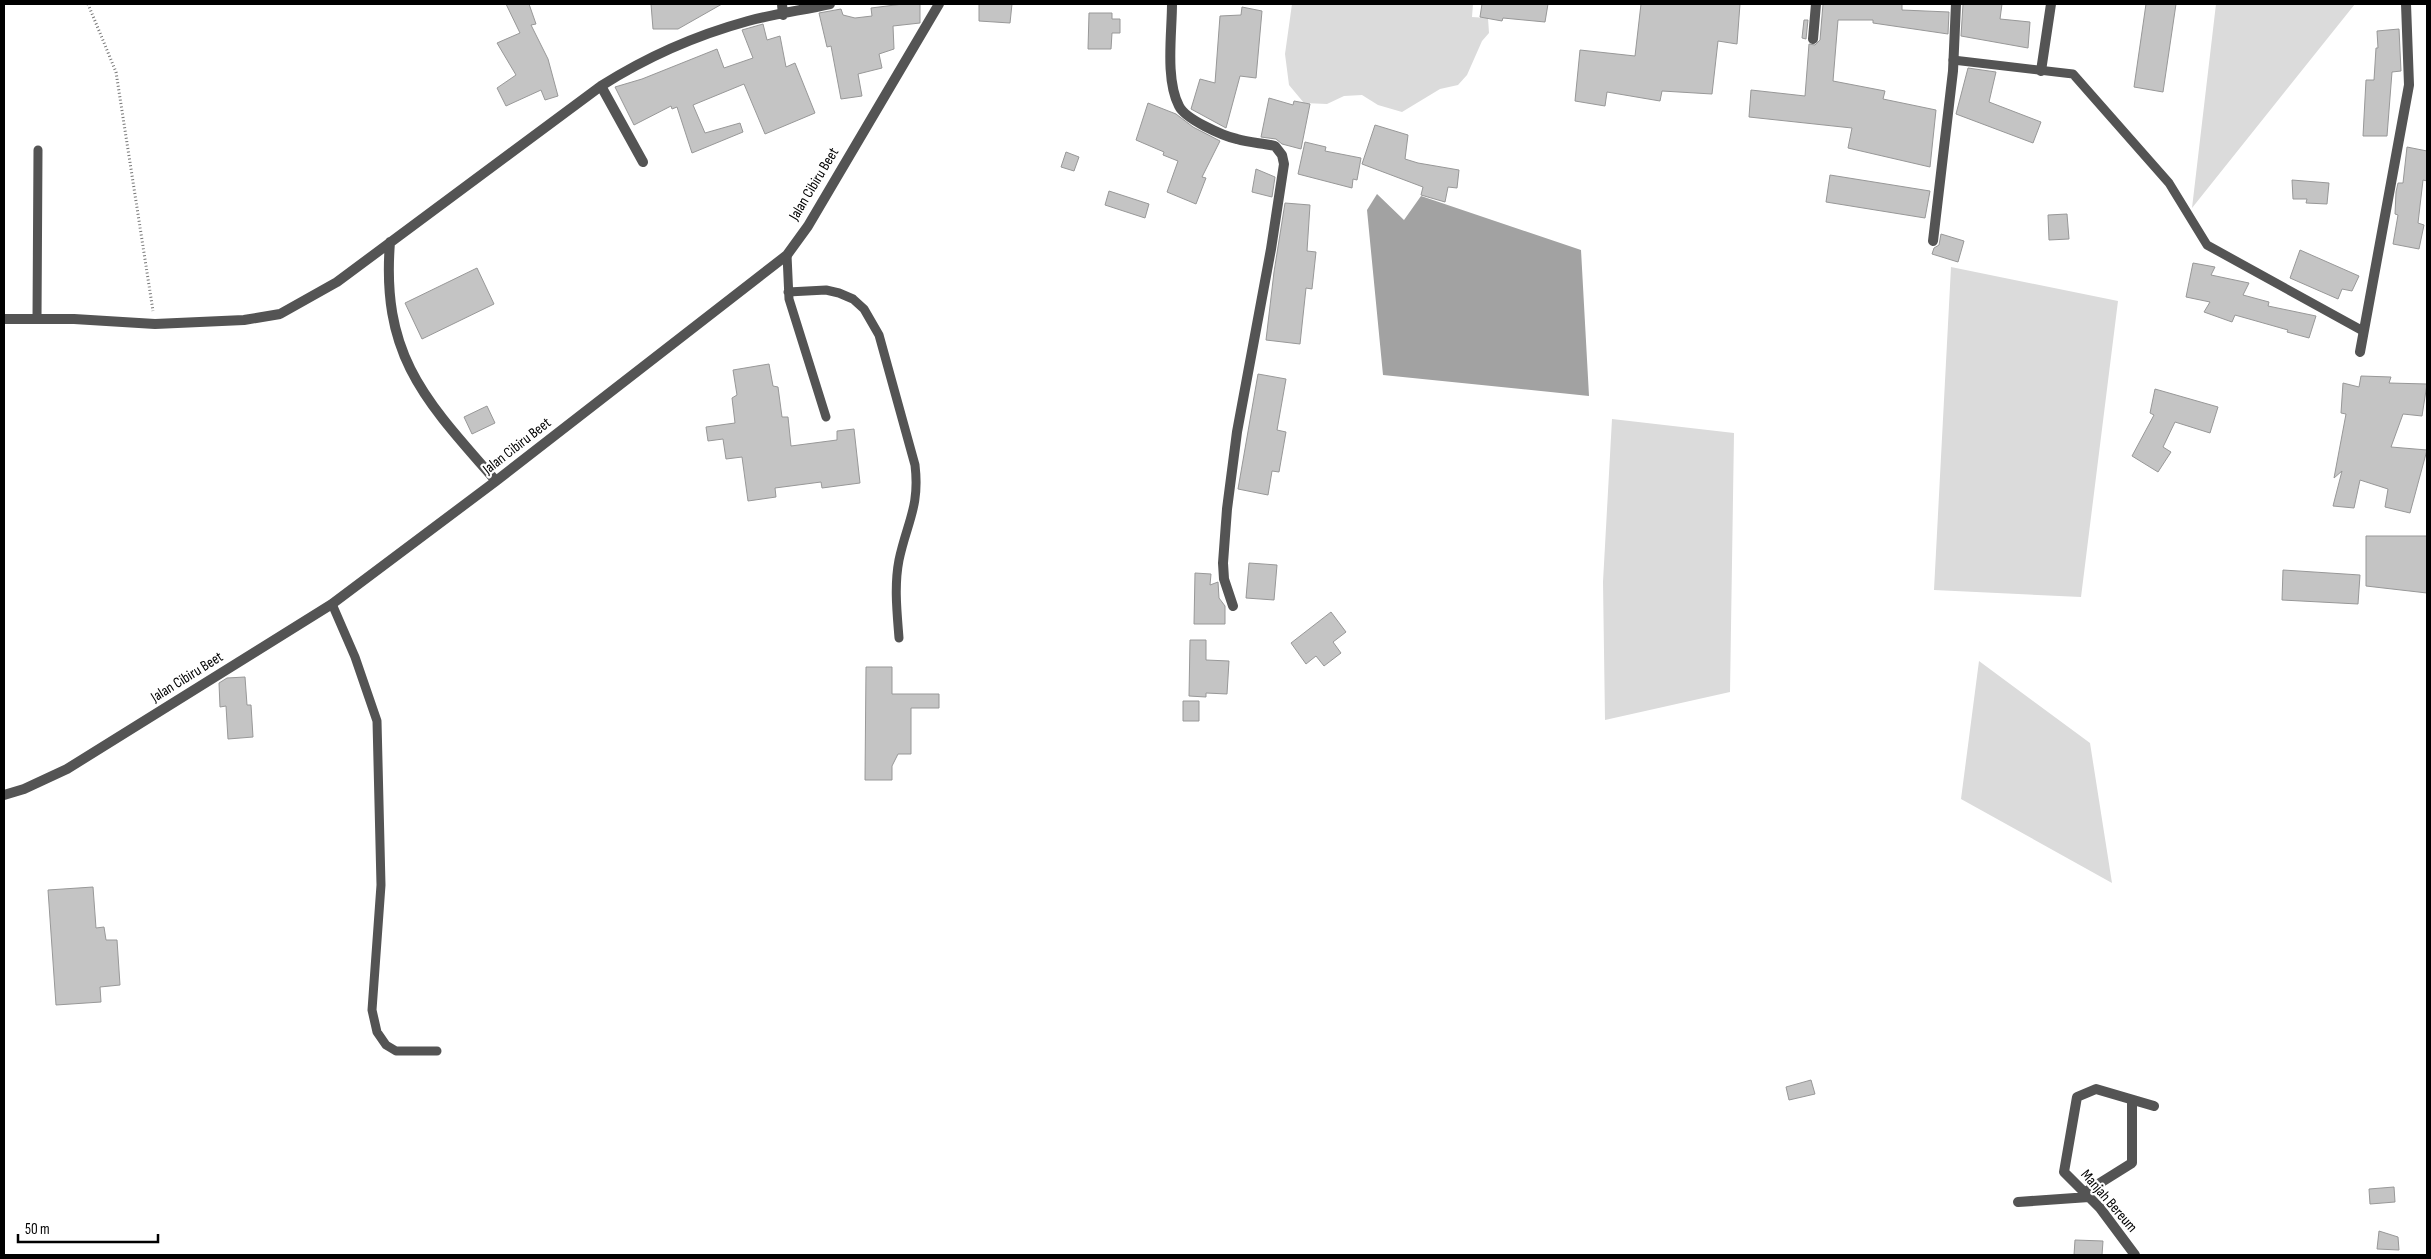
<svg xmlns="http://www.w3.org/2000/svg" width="2431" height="1259" font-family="'Sofia Sans Condensed',sans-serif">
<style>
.green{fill:#dbdbdb}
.water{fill:#a2a2a2}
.building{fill:#c4c4c4;stroke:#989898}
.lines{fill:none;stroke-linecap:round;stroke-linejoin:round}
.path{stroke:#767676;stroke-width:3;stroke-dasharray:1 2.5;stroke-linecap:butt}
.service{stroke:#545454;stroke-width:9}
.minor{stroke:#545454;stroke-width:10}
.labels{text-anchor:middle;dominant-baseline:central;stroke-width:4.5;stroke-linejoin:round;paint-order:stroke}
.street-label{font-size:15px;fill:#000;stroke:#fff}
</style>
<rect width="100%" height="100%" fill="#fff"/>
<path class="green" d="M1292 4H1473L1472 17 1488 18 1489 33 1482 41 1467 75 1458 85 1440 89 1402 112 1378 105 1362 95 1344 96 1327 104 1304 103 1289 85 1285 54Z
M2216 4H2355L2192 208Z
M1951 267 2118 301 2081 597 1934 590Z
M1612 419 1734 433 1730 692 1605 720 1603 582Z
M1979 661 2090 743 2112 883 1961 799Z"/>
<path class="water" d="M1377 194 1404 220 1421 196 1581 250 1589 396 1383 375 1367 210Z"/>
<path class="building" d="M506 4H529L536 24 531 25 548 59 558 96 545 100 541 90 506 106 497 88 516 75 497 43 520 33Z
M651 4H722L678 29H653Z
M903 4H920V23L893 26 894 49 879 54 882 68 858 74 862 96 841 99 831 46 827 47 819 13 841 9 843 15 855 18 872 16 871 8Z
M979 4H1012L1010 23 979 21Z
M1482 4H1548L1545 22 1503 18 1502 21 1480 17Z
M1641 4H1740L1737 44 1718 41 1712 94 1662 91 1660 101 1607 92 1605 106 1575 101 1580 50 1635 56Z
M1823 4H1902V10L1949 12 1948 34 1873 23V20H1838L1833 81 1885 91 1883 99 1936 110 1930 167 1848 148 1852 128 1749 117 1751 90 1805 96 1809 44 1815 45 1820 40Z
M1963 4H2002L2000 19 2030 22 2028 48 1961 36Z
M2146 4H2176L2163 92 2134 87Z
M1242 7 1262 11 1256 78 1240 76 1226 128 1191 109 1200 79 1215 83 1220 16 1241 15Z
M1089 13H1112V19H1120V33H1112L1111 49H1088Z
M1804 20H1808L1806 39 1802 38Z
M763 24 767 40 780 36 786 67 795 63 815 113 765 134 744 84 693 105 705 133 740 123 743 132 692 153 677 107 672 109 671 106 634 125 615 87 642 79 717 49 724 68 753 58 742 30Z
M2399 29 2401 71 2392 72 2387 136H2363L2366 80H2374L2376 48H2378L2377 31Z
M1968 68 1996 72 1989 102 2041 122 2033 143 1956 114Z
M1269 98 1293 105 1294 101 1310 104 1301 149 1282 144 1276 139 1261 137Z
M1148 103 1176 114 1193 127 1220 141 1202 177 1206 178 1196 204 1167 192 1178 161 1163 155 1164 152 1136 140Z
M1375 125 1408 135 1405 159 1418 163 1459 170 1457 188 1448 187 1445 202 1421 195 1423 187 1362 164Z
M1305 142 1326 147 1325 151 1361 158 1357 180 1353 179 1352 188 1298 174Z
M2407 147 2427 151V181L2423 180 2418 223 2424 225 2419 249 2393 244 2398 215 2395 214 2396 192 2398 183H2403Z
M1066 152 1079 157 1074 171 1061 167Z
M1256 169 1275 177 1272 197 1252 192Z
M1830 175 1930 191 1925 218 1826 202Z
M2292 180 2329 183 2327 204 2306 203 2307 199H2293Z
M1109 191 1149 204 1145 218 1105 205Z
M1285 203 1310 205 1307 251 1316 252 1312 289 1306 288 1300 344 1266 340 1274 272Z
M2067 214 2069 239 2049 240 2048 215Z
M1941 234 1964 241 1958 262 1932 254 1934 248 1939 245Z
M2300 250 2359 276 2352 291 2342 289 2338 299 2290 278Z
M2193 263 2215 267 2211 275 2249 283 2243 295 2269 302 2268 306 2316 316 2309 338 2287 332 2288 330 2235 315 2232 322 2204 312 2210 302 2186 297Z
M477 268 494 304 422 339 405 303Z
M769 364 773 386 778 387 782 417H788L791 446 837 440V431L854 429 860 483 822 488 821 482 775 488 776 497 748 501 742 457 726 459 723 439 708 441 706 427 735 423 732 398 737 395 733 370Z
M1258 374 1286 379 1277 430 1286 432 1279 472 1272 471 1268 495 1238 489Z
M2361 376 2391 377 2389 383 2427 384 2422 416 2403 414 2391 447 2427 450 2410 513 2385 507 2388 489 2360 480 2354 508 2333 506 2342 471 2334 478 2346 414 2341 413 2343 383 2359 387Z
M2155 389 2218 407 2210 433 2175 422 2163 447 2171 452 2158 472 2132 456 2154 415 2150 413Z
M487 406 495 423 472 434 464 417Z
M2366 536H2427V593L2366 586Z
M1249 563 1277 565 1274 600 1246 598Z
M2283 570 2360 575 2358 604 2282 600Z
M1195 573 1211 574 1210 585 1218 582 1219 598 1225 606V624H1194Z
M1331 612 1346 632 1333 642 1341 653 1324 666 1316 656 1306 664 1291 643Z
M1190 640H1206V660L1229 661 1227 694 1206 693V697L1189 696Z
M866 667H892V694H939V708H911V754H898L892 766V780H865Z
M245 677 247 705H251L253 737 228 739 226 706 220 707 219 683 227 678Z
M1183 701H1199V721H1183Z
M93 887 96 928 104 927 106 940H117L120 985 100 987 101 1002 56 1005 48 890Z
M1811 1080 1815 1094 1789 1100 1786 1087Z
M2394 1187 2395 1202 2370 1204 2369 1189Z
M2379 1231 2398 1237 2399 1250 2377 1249Z
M2075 1240 2103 1241 2102 1255H2074Z"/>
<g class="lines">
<path class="path" d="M88 4 116 72 153 311"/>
<path class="service" d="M1953 60 2073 74 2169 183 2207 245 2363 331
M787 255 789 299 826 417
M788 292 826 290 839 293 853 299 864 309 879 335 915 465C920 507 907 522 899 560 894 586 897 612 899 638
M37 319 38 150
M332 604 355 657 377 721 381 885 372 1010 377 1032 386 1045 396 1051H437"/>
<path class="minor" d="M782 4 783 15
M1172 4C1172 33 1165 79 1179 106 1185 119 1223 136 1237 139 1250 143 1263 143 1275 146L1282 155 1284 164 1271 249 1237 432 1227 509 1223 563 1224 579 1233 606
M1813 39 1816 4
M2041 71 2051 4
M601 86 643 162
M1933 241 1953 71 1956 4
M390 242C381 356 425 400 496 481
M4 319H74L155 324 244 320 280 314 337 282 601 86C645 58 697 35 748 21 775 14 803 10 830 4
M2360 352 2409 85 2406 4
M4 795 24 789 67 769 332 604 496 481 787 255 808 226 939 4
M2084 1193 2132 1163V1100
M2018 1202 2089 1197
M2135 1255 2100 1208 2064 1172 2077 1097 2096 1089 2154 1106"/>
</g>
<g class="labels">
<g class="street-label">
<text transform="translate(814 184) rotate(-59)">Jalan Cibiru Beet</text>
<text transform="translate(517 446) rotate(-38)">Jalan Cibiru Beet</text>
<text transform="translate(187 677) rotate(-32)">Jalan Cibiru Beet</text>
<text transform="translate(2109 1201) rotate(49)">Manjah Bereum</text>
</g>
</g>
<rect width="2431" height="1259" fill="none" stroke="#000000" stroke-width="10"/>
<path d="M18 1234v8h140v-8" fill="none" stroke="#000000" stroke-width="2.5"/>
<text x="25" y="1234" font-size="15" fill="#000000" stroke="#ffffff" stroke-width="4" paint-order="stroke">50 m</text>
</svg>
